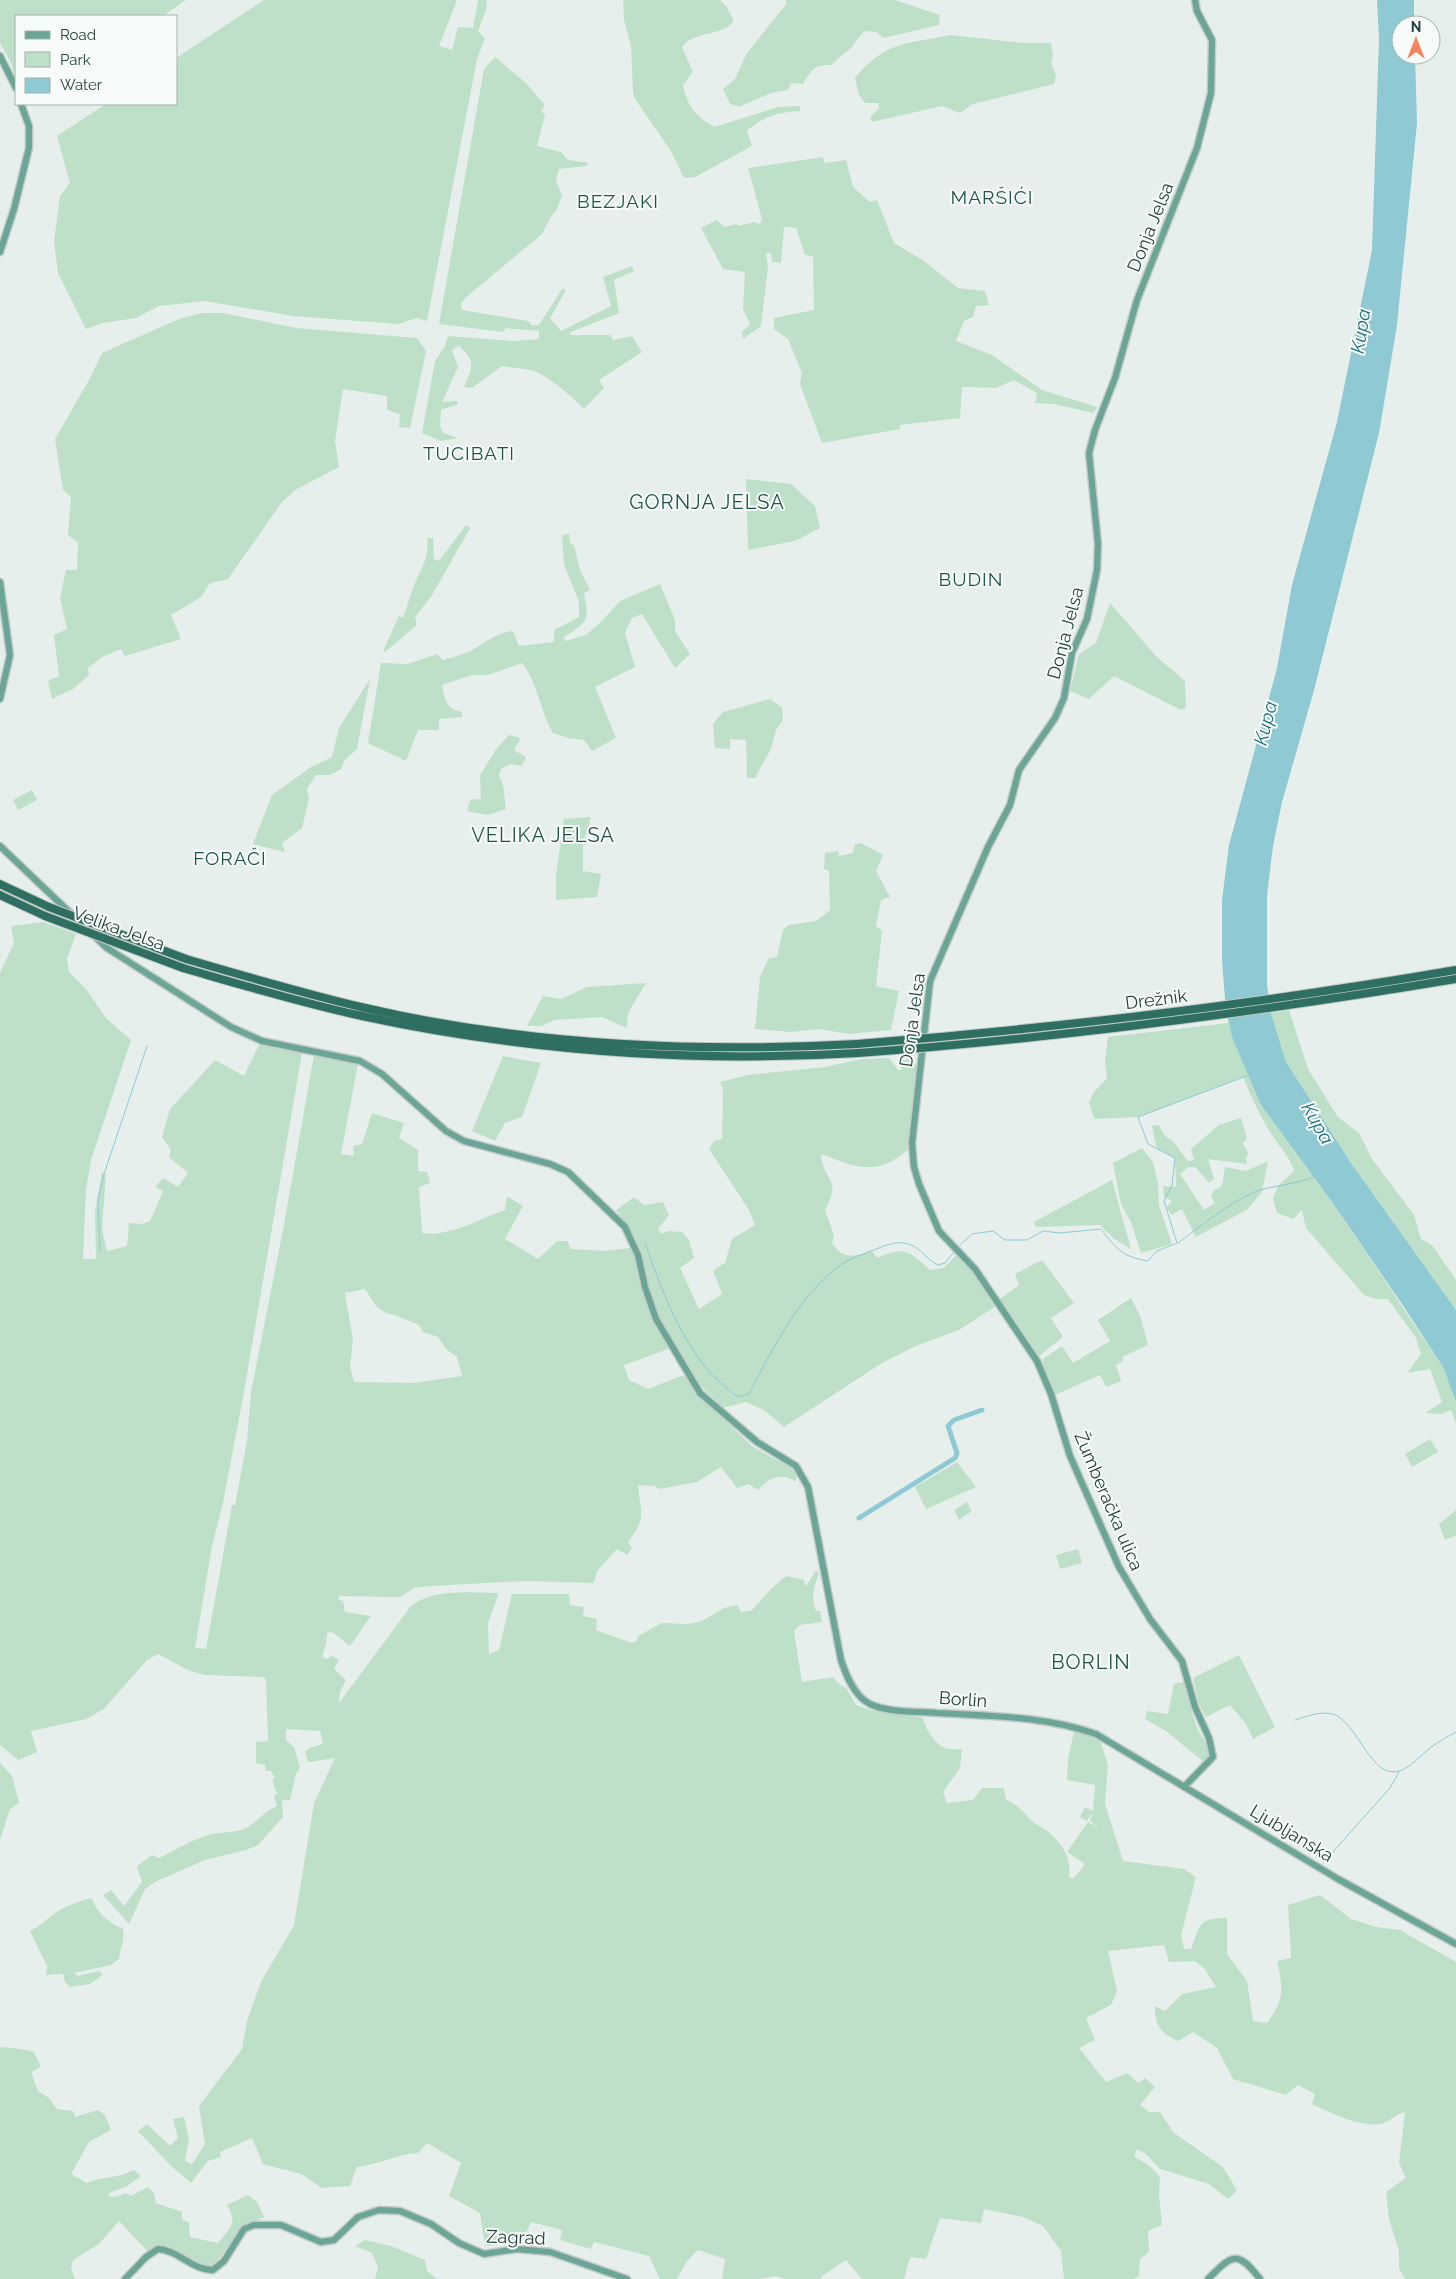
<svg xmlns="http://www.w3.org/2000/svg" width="1456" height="2279" font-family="Raleway,sans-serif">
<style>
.green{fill:#bfe0c8;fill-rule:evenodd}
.water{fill:#8ec9d4}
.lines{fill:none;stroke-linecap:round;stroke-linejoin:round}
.stream{stroke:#8ec9d4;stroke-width:1}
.canal{stroke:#8ec9d4;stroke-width:5}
.major-casing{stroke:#c2cac8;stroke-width:9}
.highway-casing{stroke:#c2cac8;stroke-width:10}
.major{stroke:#6aa596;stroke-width:6}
.highway{stroke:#2f6f62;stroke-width:8}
.highway-bridge-casing{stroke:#c2cac8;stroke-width:10;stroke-linecap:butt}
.highway-bridge{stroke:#2f6f62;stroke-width:8}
.labels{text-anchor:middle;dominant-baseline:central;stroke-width:4;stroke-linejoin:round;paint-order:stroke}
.street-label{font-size:18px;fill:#24423a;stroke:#f7fbf9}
.neighbourhood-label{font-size:19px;letter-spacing:1px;fill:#1f5548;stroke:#f7fbf9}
.water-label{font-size:19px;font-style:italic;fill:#1c6f80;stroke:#f7fbf9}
.quarter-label{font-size:20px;letter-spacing:1px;fill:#1f5548;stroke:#f7fbf9}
</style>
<rect width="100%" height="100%" fill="#e6efeb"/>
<path class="green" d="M0 0H186L163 16H16V79L11 63 0 43Z
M264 0H457L439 46 452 50 458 27 473 28 478 0H487L486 10 478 31 485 38 477 59 427 321 416 318 399 324 293 316 205 301 159 306 136 318 103 323 86 329 58 273 54 241 60 196 70 183 57 136 106 104H176V58Z
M623 0H720L726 6 734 21C722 37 694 30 682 47L693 72 683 85C688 108 695 115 714 127L778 107 799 106 801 111C780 112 762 116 747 131L752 146 695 177 686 178 683 176 671 151 635 99 633 92 631 46 624 20Z
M785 0H895L940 15 939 25 884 38 876 32 864 31 852 47 831 65C814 65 811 70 803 84L791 83 788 90 771 93 739 107 730 104 723 89 735 79 747 53 787 3Z
M950 35 1023 43H1051L1053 56 1051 63 1056 76 1054 84 973 104 960 113 942 106 872 122 870 117 879 108 878 103H865L859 95 855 78C885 41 907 44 950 35Z
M495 57 526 83 545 105 541 111 545 115 537 146 561 152 568 160 588 163 587 166 559 169 556 181 562 195 557 209 550 218 542 234 465 298 461 304 462 310 528 321 532 325H539L562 289 566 290 550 318 561 331 611 306 603 277 632 266 634 271 614 280 619 313 571 332 570 335H610L613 340 632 336 642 352 599 380 604 388 584 409C571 396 554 381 537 372 530 369 511 368 502 366L472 388 464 387C472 367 477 362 459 346L452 350 458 367 442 402 457 401 458 404 441 410 440 426 443 433 458 438 441 441 422 433 435 361 444 348 448 336 515 341 539 339V331L506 328 503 332 439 324 484 69Z
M823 157 824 163 846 160 853 187 870 202 877 200 894 243 924 261 958 288 985 291 989 305 976 306 973 317 964 321 956 341 992 355 1042 390 1097 407 1093 413 1054 404 1035 403 1037 393 1014 380 996 388 962 387 960 418 900 425V429L822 443 800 384 802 373 788 339 774 329V318L814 310 813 256 805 255 796 228 784 227 781 263 772 262 771 253H766L768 267 761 326 743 339 742 332 750 324 743 309 745 272 723 269 701 228 716 220 725 227 737 224 739 226 754 222 760 224 762 219 748 168Z
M202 313H223L296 328 417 338 426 351 410 428 399 427 400 414 387 410V396L343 389 335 441 339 467 295 490 282 502 228 579 210 583 201 597 171 615 181 639 125 656 121 649 102 657 88 668 89 675 73 689 52 699 48 681 59 676 54 635 67 629 60 598 66 570H77L78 543 68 535 71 497 63 490 55 439 89 380 102 353 179 319Z
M746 479 791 484 815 506 820 528 795 541 748 550Z
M466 525 470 528 431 597 415 617 417 625 385 652 383 651 399 616 403 618C408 604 412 589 418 576 425 562 429 554 427 538H433L434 559 439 561Z
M569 534 570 543 574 545 580 570 590 590 584 593C590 620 587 623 564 637L565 641 586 635 599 624 620 601 660 584 675 620V631L690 654 675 668 642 614 632 618 625 633 635 667 595 687 616 738 592 751 584 740 568 738 553 733C540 711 538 683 522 663L488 675H472L442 685C445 700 446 709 462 712V717L439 719V730H418L406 761 368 743 381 663 407 664 437 654 443 660C452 657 462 655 470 651 485 643 495 633 513 631L519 646 554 642V630L579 617V602L564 564 562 535Z
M1110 603 1157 657 1185 681 1186 707 1181 710 1114 676 1089 699 1070 691 1079 654 1096 643Z
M370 679 357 749 344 761 341 769 330 775H316L307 789 309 799 302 828 282 843 285 852 253 844 272 795 311 767 332 757 339 728Z
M770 699 782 707 783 720 776 730 771 749 755 778H747L746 740 730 739V749L715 748 713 724 723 712Z
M509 735 521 738 514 750 526 757 522 766 510 764 501 769 499 776 503 785 506 809 488 815 467 811 470 800 481 799 480 775 497 748Z
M32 790 37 800 18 810 13 800Z
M591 817 583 845V871L601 874 597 897 556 900V875L564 819Z
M861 843 883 855 876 871 890 897 881 900 876 926 882 931 876 986 899 991 891 1030 849 1034 819 1029 790 1032 755 1029 760 977 769 958 777 957 783 930 788 925 816 921 830 910 829 871 824 869 825 853 838 851 839 856 853 853 855 844Z
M43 922 76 934 67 959 69 972 86 989 106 1018 131 1040 91 1160 86 1189 83 1259H96L95 1212 102 1172 106 1174 102 1229 107 1251 127 1246 129 1223 142 1224 150 1221 163 1191 155 1187 163 1178 178 1187 188 1173 169 1157 171 1150 162 1137 170 1109 215 1060 244 1076 259 1045 276 1047 302 1053 244 1392 223 1503 212 1546 195 1648 206 1649 232 1505H235L247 1441 251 1392 283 1230 314 1055 358 1064 341 1154 354 1156 353 1146 362 1144 372 1113 404 1123 399 1138 418 1150V1171L427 1172 430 1183 419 1187 422 1233C450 1237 479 1219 505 1210L507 1196 523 1206 505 1239 538 1259 557 1241H567L571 1249 605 1251 639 1247 631 1230 616 1210 634 1197 644 1205 663 1202 669 1215 658 1229 662 1234 668 1231 682 1232 689 1240 694 1258 680 1268 699 1309 722 1294 713 1270 725 1263 732 1239 755 1225 749 1210 709 1149 714 1141 722 1139 723 1089 720 1082 748 1075 825 1067 861 1059 889 1058 898 1070H902L898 1061 910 1059 919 1067 911 1150 906 1151C875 1178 854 1166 821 1154 823 1183 843 1176 825 1210L834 1235 832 1243C845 1261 853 1256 872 1251L877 1258C906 1246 907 1250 930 1270L944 1268 956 1255 974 1273 996 1306 959 1330 918 1345 882 1363 784 1427 764 1410 746 1402 723 1408 695 1380 674 1347 624 1365 629 1380 648 1389 683 1375 715 1411 753 1447 788 1466 798 1474 795 1481C779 1472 769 1478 758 1490L748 1484 737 1488 721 1467 697 1482 660 1489 654 1486 638 1485C641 1516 647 1517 628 1542L632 1548 627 1555 617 1549 597 1571 594 1583 525 1581 430 1586 414 1588 402 1596 396 1597 339 1596V1600L343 1601 345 1612 371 1616 350 1646 332 1632 327 1633 326 1644 322 1657 327 1659 332 1656 339 1660 334 1669 346 1680 340 1692 339 1703 411 1606C434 1588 471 1593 499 1593L488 1623 489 1654 499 1650 512 1594H569L570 1605 584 1607 583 1616 597 1619 596 1630 632 1643 637 1641 638 1636 662 1623 688 1624 700 1622 724 1608 737 1605 741 1612 751 1611 771 1589 786 1576 804 1580 805 1586 807 1585 816 1570 819 1574C813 1588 811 1597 816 1611H820L822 1622 800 1625 794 1631 802 1682 833 1677 838 1683 846 1688 856 1705 870 1710 923 1718C924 1727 936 1745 945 1748 950 1750 957 1749 962 1749L960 1768 943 1792 947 1803 973 1800 982 1788H1004L1006 1800C1018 1804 1024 1813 1033 1822 1037 1825 1042 1827 1046 1830 1061 1842 1072 1857 1069 1877L1073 1879 1085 1864 1067 1852 1088 1822 1098 1828 1090 1821 1092 1813 1087 1821 1080 1817 1085 1807 1093 1811 1095 1785 1067 1780 1068 1759 1074 1732 1085 1733 1100 1740 1108 1765 1105 1804 1123 1861 1184 1869 1196 1877 1181 1935 1184 1949H1191C1200 1925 1199 1917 1227 1918V1954L1247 1981 1253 2021 1267 2023C1285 1999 1283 1989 1277 1961L1291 1958 1288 1905 1320 1895 1351 1919 1376 1927 1400 1930 1456 1962V2279H1405L1399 2268V2251L1389 2219 1386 2192 1406 2178 1399 2163 1405 2112C1396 2114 1389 2122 1381 2124 1358 2127 1332 2113 1312 2104L1315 2094 1298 2085 1286 2095 1233 2079 1217 2048 1193 2032 1178 2041C1161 2034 1154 2024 1155 2006L1165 2011 1182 1994 1216 1987 1204 1968 1195 1961 1169 1962 1164 1945 1108 1951 1117 1991 1111 2005 1086 2018 1095 2040 1079 2048 1106 2082 1127 2073 1138 2083 1145 2078 1155 2087 1140 2105 1149 2112H1160L1174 2133 1223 2167 1237 2190 1228 2199 1209 2184 1160 2169 1147 2155 1137 2149 1134 2156 1151 2167 1160 2177 1159 2195 1162 2225 1148 2231 1149 2252 1140 2259 1139 2276 1134 2279H1064L1061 2251 1043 2226 1023 2217 984 2209 981 2223 940 2218 926 2259 910 2257 904 2279H862L846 2260 822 2276 820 2279H785L776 2276 759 2279H722L725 2259 698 2250 687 2261 677 2279H660L649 2256 594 2242 591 2249 560 2240 562 2230 531 2222 521 2243 485 2246 480 2213 449 2196 461 2163 427 2143 418 2153C397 2154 378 2165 357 2167L350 2186 322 2188 301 2174 263 2164 252 2138 220 2152 221 2157 208 2161 191 2183 171 2166 138 2131 147 2124 170 2146 178 2138 173 2119 184 2117 189 2140 185 2161 192 2164 205 2144 199 2106 242 2049 247 2021 254 2001 262 1980 294 1925 314 1803 335 1758 308 1762 305 1752 310 1748 323 1744 320 1731 286 1729V1740L294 1747 300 1767 296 1774 290 1800H282L283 1817 258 1845 246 1850 205 1860 155 1882 145 1889 129 1924 103 1895 111 1890 124 1906 142 1882 137 1866 152 1855 159 1858C176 1850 191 1840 209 1835 221 1831 236 1834 248 1827 258 1821 265 1811 277 1806L274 1796 277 1794 272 1780 275 1778 271 1771H266L265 1765 256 1763V1742L268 1741 266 1680 263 1677 204 1675 188 1670 158 1654 147 1660 104 1709 86 1719 31 1731 37 1752 18 1760 0 1745V973L14 943 11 926ZM365 1289 376 1306 386 1313 395 1315 419 1325 423 1332 438 1337 446 1349 457 1357 462 1376 413 1383 354 1382 350 1367 353 1340 345 1293Z
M646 983 628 1013 627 1028 602 1017 555 1020 542 1026H527L543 996 561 999 587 987Z
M1289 1010 1308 1069 1338 1117 1359 1133 1372 1159 1414 1215 1421 1239 1432 1245 1456 1280V1310L1351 1163 1286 1062 1271 1013Z
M1228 1016 1261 1105 1332 1202 1443 1367 1456 1402V1423L1451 1410 1441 1414 1425 1413 1442 1402 1430 1369 1407 1373 1421 1354 1416 1338 1388 1299H1376L1364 1295 1306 1228 1302 1210 1293 1219 1277 1213 1273 1198 1278 1186 1294 1171C1290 1157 1282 1150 1274 1138 1261 1119 1252 1098 1243 1077L1138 1117 1094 1119 1089 1102 1094 1092 1107 1078 1105 1062 1108 1037 1228 1023Z
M503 1056 541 1063 522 1117 505 1123 495 1141 472 1131Z
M1241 1118 1247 1139 1243 1143 1249 1155 1246 1157 1247 1164 1208 1159 1214 1179 1209 1183 1195 1167H1188L1180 1174 1204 1210 1215 1203 1211 1196 1213 1191 1222 1186 1225 1167 1246 1171 1268 1161 1262 1192 1248 1209 1196 1237 1182 1209 1172 1215 1166 1208 1172 1201 1164 1197 1163 1186 1176 1187 1175 1158 1157 1149 1152 1126 1159 1125 1165 1136 1173 1141 1188 1161 1194 1160 1191 1149 1219 1125Z
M1142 1148 1153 1162 1158 1183 1159 1205 1172 1244 1141 1253 1131 1222 1121 1204 1113 1163Z
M1112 1180 1131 1249 1113 1238 1100 1225 1036 1227 1034 1222Z
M1042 1260 1074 1303 1051 1318 1063 1337 1039 1356 1000 1299 1019 1285 1015 1274Z
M1131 1298 1140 1316 1148 1345 1122 1357 1123 1361 1116 1365 1121 1381 1106 1387 1100 1375 1055 1395 1042 1364 1043 1359 1062 1346 1073 1363 1110 1341 1098 1320Z
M1430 1439 1438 1452 1412 1467 1405 1454Z
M957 1462 976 1487 926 1509 915 1487Z
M967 1502 972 1511 959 1520 954 1510Z
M1456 1510V1535L1445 1540 1439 1524Z
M1078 1549 1082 1563 1060 1569 1056 1555Z
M1239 1655 1275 1727 1253 1739 1246 1724 1230 1705 1206 1717 1199 1704 1193 1678Z
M1184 1682 1191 1709 1197 1728 1210 1750V1758L1205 1763 1166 1731 1145 1719 1147 1711 1168 1714 1174 1684Z
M0 1763 12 1776 19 1803 10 1809 0 1840Z
M92 1898C96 1913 110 1923 123 1929 125 1940 120 1948 119 1959L111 1965 74 1973 78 1976 99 1971 103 1975 90 1984 70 1987 65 1982 63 1974 46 1975 47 1966 30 1931C41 1926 47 1918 57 1912 67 1905 80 1901 92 1898Z
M0 2047 21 2049 34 2052 41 2067 31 2072 38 2091 49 2098 57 2109 73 2111 75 2117 98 2110 105 2115 111 2130 89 2142 71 2174 87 2183C102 2176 117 2179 134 2170L141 2176 126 2187 111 2192 107 2196 115 2197 126 2193 131 2196 148 2187 154 2193 156 2203 182 2212V2220L189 2222 190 2237 218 2243C230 2228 238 2223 227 2205L248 2195 257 2202 264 2217 242 2228 214 2265C197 2269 189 2253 173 2251 165 2250 156 2251 148 2252L119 2221 99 2244 73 2260 71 2268 75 2279H0Z
M365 2240 391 2246 425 2260 427 2271 437 2279H375L378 2267 372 2253 355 2246Z"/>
<path class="water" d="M1377 0H1414V25H1401V55H1415L1417 123 1397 325 1379 433 1314 690 1282 802 1273 846 1267 895V985L1271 1013 1286 1062 1351 1163 1456 1310V1402L1443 1367 1404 1307 1332 1202 1261 1105 1232 1037 1225 999 1222 960V900L1229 845 1277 668 1292 585 1337 422 1372 250 1379 39Z"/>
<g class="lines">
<path class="stream" d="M645 1243C665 1299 687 1362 738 1397L749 1394C772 1350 804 1285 849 1260 856 1256 864 1254 871 1251 880 1248 893 1241 904 1243 921 1246 925 1259 938 1265L945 1263 954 1252
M1178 1243C1198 1228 1237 1197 1260 1190 1278 1185 1296 1184 1314 1177
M960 1245 972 1234 993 1231 1005 1240H1027L1043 1231 1060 1233 1101 1229C1116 1249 1123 1257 1148 1261L1157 1251 1177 1243 1164 1201 1172 1185 1175 1158 1148 1144 1138 1117 1249 1075
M100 1251 98 1200 104 1174 147 1046
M1295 1720C1307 1716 1320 1711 1333 1714 1358 1722 1371 1780 1399 1771 1410 1768 1421 1755 1430 1748 1438 1742 1447 1737 1456 1732
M1323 1863 1390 1788 1399 1772"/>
<path class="canal" d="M859 1518 955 1458 957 1453 948 1426 954 1420 982 1410"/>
<g class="major-casing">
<path id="major" d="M0 56 16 88
M0 252 14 209 29 148V126L21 104
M0 582 10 655 0 699
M0 846 107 948 231 1027 262 1041 360 1061 382 1074 446 1131 464 1141 550 1164 568 1172 625 1227 638 1255 645 1287 656 1319 700 1393 757 1442 796 1466 808 1487 841 1660C846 1675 854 1696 870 1704 889 1713 916 1711 937 1713 990 1716 1046 1716 1096 1734L1338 1879 1456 1944
M1184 1787 1213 1757 1209 1738 1195 1707 1182 1661 1150 1619 1119 1567 1070 1456 1051 1394 1037 1361 975 1269 939 1231 919 1184 914 1167 912 1143 930 981 988 847 1010 805 1019 770 1055 718 1064 698 1072 653 1087 619 1097 570 1098 544 1089 453 1095 430 1115 378 1137 300 1197 148 1211 93 1212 40 1197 11 1195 0
M125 2279 146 2257 158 2249C178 2250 192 2270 213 2270L224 2261 244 2229 254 2225H281L321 2242 334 2240 358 2217 379 2210 400 2211 431 2224 459 2243 484 2254 517 2249 550 2252 627 2279
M1208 2279C1232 2255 1237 2249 1260 2279"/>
</g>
<g class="highway-casing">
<path id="highway" d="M0 884 49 907
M0 895 45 916
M186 959C244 976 302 993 361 1007 523 1045 692 1053 857 1044
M183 968C242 985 301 1003 362 1016 525 1051 691 1063 858 1053"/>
</g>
<use href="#major" class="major"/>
<use href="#highway" class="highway"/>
<g class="highway-bridge-casing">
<path id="highway-bridge" d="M49 907 186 959
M45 916 183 968
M857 1044C1058 1028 1258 1004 1456 970
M858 1053C1058 1038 1258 1012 1456 979"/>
</g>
<use href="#highway-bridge" class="highway-bridge"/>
</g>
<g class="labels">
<g class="street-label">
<text transform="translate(1150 227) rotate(-68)">Donja Jelsa</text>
<text transform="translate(1065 633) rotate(-75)">Donja Jelsa</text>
<text transform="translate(119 928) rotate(20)">Velika Jelsa</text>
<text transform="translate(1156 999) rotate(-7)">Drežnik</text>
<text transform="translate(912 1020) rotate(-82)">Donja Jelsa</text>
<text transform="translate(1109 1501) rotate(67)">Žumberačka ulica</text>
<text transform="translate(963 1699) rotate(4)">Borlin</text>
<text transform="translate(1292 1833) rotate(31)">Ljubljanska</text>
<text transform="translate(516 2237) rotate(2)">Zagrad</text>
</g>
<g class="neighbourhood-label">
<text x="992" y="197">MARŠIĆI</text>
<text x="618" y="201">BEZJAKI</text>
<text x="469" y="453">TUCIBATI</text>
<text x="971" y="579">BUDIN</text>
<text x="230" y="858">FORAČI</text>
</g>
<g class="water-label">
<text transform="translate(1360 331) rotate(-81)">Kupa</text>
<text transform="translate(1265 723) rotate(-76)">Kupa</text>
<text transform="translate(1318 1123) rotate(60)">Kupa</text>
</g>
<g class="quarter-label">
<text x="707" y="502">GORNJA JELSA</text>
<text x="543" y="835">VELIKA JELSA</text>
<text x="1091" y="1662">BORLIN</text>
</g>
</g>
<rect x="15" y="15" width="162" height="90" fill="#f7fbf9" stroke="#a3b1ad"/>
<rect x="25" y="31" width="25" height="8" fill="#6aa596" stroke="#a3b1ad"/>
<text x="60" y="40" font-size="15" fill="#24423a">Road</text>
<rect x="25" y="52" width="25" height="15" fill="#bfe0c8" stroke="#a3b1ad"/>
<text x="60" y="65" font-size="15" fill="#24423a">Park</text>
<rect x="25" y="78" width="25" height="15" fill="#8ec9d4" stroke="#a3b1ad"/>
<text x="60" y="90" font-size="15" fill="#24423a">Water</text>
<g transform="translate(1416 40)"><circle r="24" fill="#f7fbf9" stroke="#a3b1ad"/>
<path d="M0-4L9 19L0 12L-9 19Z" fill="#f4845f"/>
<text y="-8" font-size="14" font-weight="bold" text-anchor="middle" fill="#24423a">N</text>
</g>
</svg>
